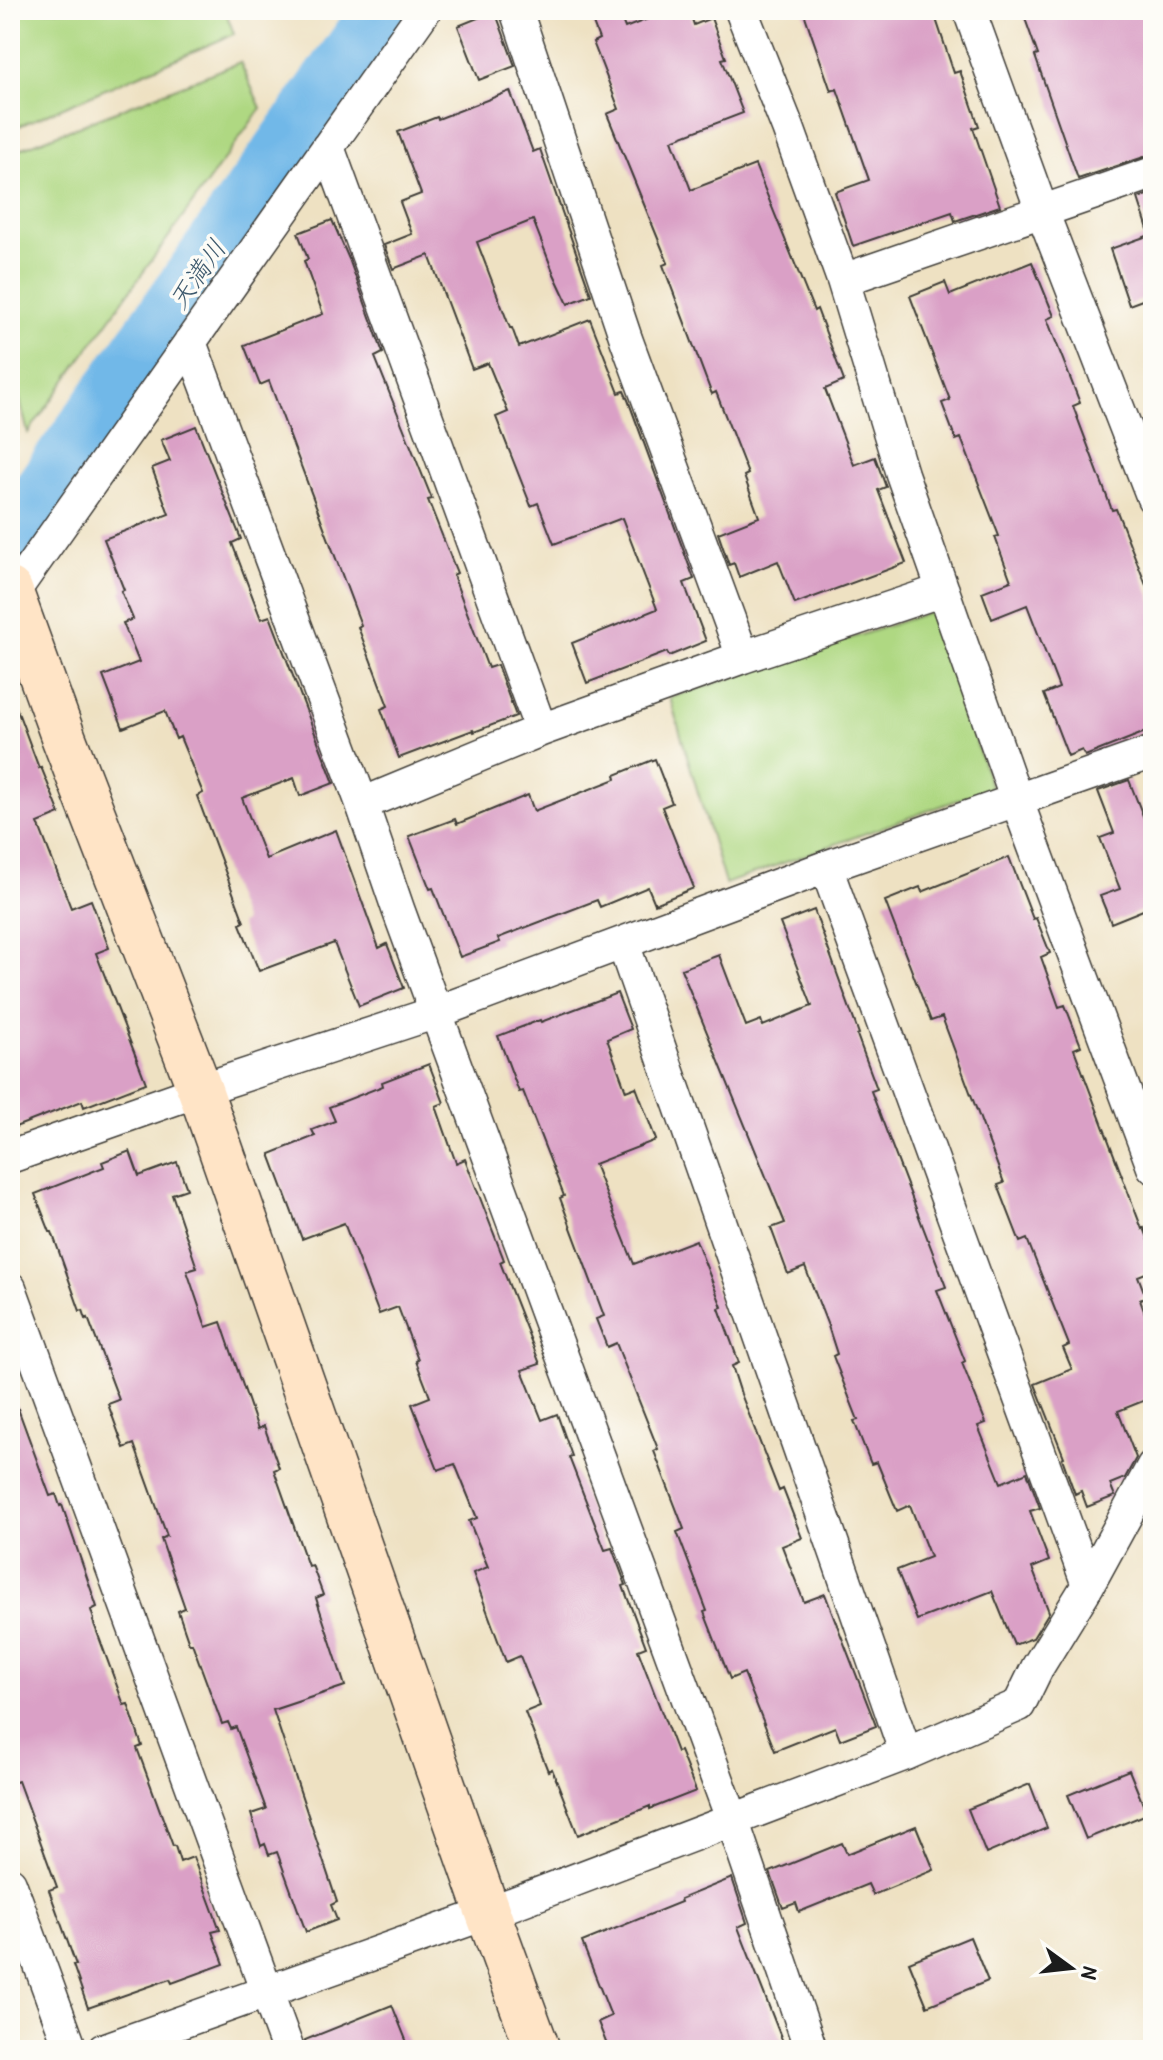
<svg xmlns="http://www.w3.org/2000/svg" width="1163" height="2060" font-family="'Patrick Hand','Klee One',sans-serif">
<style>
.green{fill:#afd882;stroke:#667a4f;stroke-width:2}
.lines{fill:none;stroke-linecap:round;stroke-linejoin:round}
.river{stroke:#71b8e8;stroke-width:62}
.building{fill:#daa0c6}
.street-casing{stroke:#3c3a35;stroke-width:35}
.secondary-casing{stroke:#3c3a35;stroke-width:47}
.street{stroke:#fff;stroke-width:32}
.secondary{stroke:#ffe4c6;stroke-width:44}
.labels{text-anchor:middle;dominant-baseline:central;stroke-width:7;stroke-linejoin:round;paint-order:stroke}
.water-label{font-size:26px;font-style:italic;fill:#3e5a6e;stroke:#fdfcf7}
</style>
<rect width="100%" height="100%" fill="#fdfcf7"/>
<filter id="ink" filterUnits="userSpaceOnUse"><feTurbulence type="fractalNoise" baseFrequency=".0125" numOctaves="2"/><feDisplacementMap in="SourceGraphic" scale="16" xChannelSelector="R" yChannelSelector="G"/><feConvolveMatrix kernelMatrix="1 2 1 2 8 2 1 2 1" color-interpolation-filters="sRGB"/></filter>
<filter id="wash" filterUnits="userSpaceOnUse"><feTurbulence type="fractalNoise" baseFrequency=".006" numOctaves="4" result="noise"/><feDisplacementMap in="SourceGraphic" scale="32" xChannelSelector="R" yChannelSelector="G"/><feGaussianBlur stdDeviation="1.8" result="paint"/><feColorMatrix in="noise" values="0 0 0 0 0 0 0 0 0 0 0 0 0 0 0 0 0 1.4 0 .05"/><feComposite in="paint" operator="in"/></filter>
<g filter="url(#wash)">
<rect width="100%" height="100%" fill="#eee1c2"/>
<path class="green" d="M10 10H225L234 34 10 130Z
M240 62 261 108 28 433 10 361V153Z
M933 611 991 788 725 884 670 698Z"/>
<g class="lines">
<path class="river" d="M10 539 384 10"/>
</g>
<g id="blocks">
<path class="building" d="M588 10H618L625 28 671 10H689L694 25 711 18 726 58 722 59 743 113 672 140 691 190 755 165 814 311 817 309 844 381 825 389 854 465 875 457 886 487 878 490 906 563 795 604 778 561 739 577 734 563 729 565 718 533 759 517 744 476 748 474 716 392 712 394 711 392 663 265 668 263 607 114 619 109 593 42 599 39Z
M803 10H933L954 73 960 71 979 126 973 128 1000 206 955 221 952 212 853 246 835 192 869 180 837 89 831 91Z
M1022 10H1153V154L1078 179 1035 56 1038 55Z
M495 11 515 66 479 80 458 26Z
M510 91 533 152 540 149 591 295 568 304 554 274 533 220 477 242 510 328H512L519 347 590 319 619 393 624 391 628 400 694 579 684 583 706 641 669 656 667 652 587 683 572 643 657 609 622 518 554 544 538 503 531 506 496 417 508 412 488 363 472 369 429 255 393 269 384 245 412 234 400 202 421 194 398 132 437 117 438 119Z
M1153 193V228L1148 229 1138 198Z
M332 220 349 259 383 353 375 357 432 499 428 500 457 573 453 575 488 668 497 665 516 716 474 732 473 730 399 758 381 709 388 706 358 627 361 625 269 381 260 385 244 345 323 314 304 261 308 259 298 233Z
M1153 234V296L1129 305 1110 249Z
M1032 262 1054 316 1047 319 1080 403 1073 406 1112 510 1116 509 1153 603V729L1085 756 1082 750 1068 756 1044 694 1059 688 1027 605 992 619 982 592 1011 581 995 537 999 536 961 438 956 440 942 403 950 400 910 296 945 282 950 295Z
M196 426 241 539 232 543 261 619 270 616 334 783 300 796 294 778 242 798 266 859 336 830 379 948 387 944 404 988 359 1006 334 943 259 971 240 924 244 922 197 796 203 793 180 737 176 739 165 711 123 728 103 676 139 662 123 623 133 619 121 591 124 590 104 539 169 514 152 468 170 461 161 440Z
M13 699 39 768 41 767 60 814 38 823 71 908 91 900 109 948 96 953 146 1083 84 1107 82 1101 10 1129V700Z
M655 759 672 803 662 807 694 888 655 904 648 887 600 907 597 900 498 938 500 942 460 957 433 888 430 889 409 836 455 819 457 824 528 795 534 811 616 779 615 775Z
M1129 780 1145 821 1153 818V906L1111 923 1100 896 1120 889 1100 838 1114 833 1098 791Z
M1009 857 1033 919 1036 918 1050 953 1041 957 1059 1007 1065 1005 1081 1046 1074 1049 1142 1229 1144 1228 1153 1251V1270L1138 1276 1146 1297 1140 1300 1153 1335V1397L1118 1411 1136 1458 1125 1478 1110 1484 1115 1496 1087 1507 1081 1491 1075 1494 1062 1458 1064 1457 1035 1384 1072 1369 1063 1348 1069 1345 1027 1239 1020 1242 998 1185 1004 1183 942 1017 931 1021 885 901 920 887 922 892Z
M814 910 859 1034 857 1035 877 1089 871 1091 946 1287 937 1290 965 1361 962 1363 986 1423 978 1426 1001 1483 1027 1472 1040 1508 1030 1511 1049 1561 1032 1568 1049 1612 1033 1638 1014 1645 992 1591 917 1620 897 1570 930 1557 910 1505 897 1511 877 1462 871 1464 854 1421 858 1420 833 1356 837 1354 828 1326 805 1267 788 1274 771 1228 785 1223 681 969 719 955 746 1026 761 1020 763 1026 812 1006 780 923Z
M617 993 631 1029 607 1039 626 1091 636 1087 656 1140 594 1164 634 1264 696 1240 722 1307 719 1308 739 1363 732 1366 741 1394 779 1491 783 1489 802 1538 782 1546 804 1602 825 1594 876 1726 840 1740 835 1727 775 1751 744 1673 730 1679 704 1612 707 1611 677 1532 684 1529 654 1451 658 1449 616 1343 607 1347 596 1319 604 1316 560 1198 564 1196 523 1091 519 1092 498 1036 540 1020 541 1022Z
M429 1064 444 1103 436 1106 456 1163 465 1159 504 1260 500 1262 540 1364 522 1370 542 1420 557 1414 572 1456 569 1457 605 1550 612 1548 626 1585 623 1586 646 1647 638 1650 677 1752 680 1751 696 1791 650 1809V1806L578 1835 552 1769 548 1771 525 1712 540 1706 520 1656 506 1662 473 1573 488 1567 469 1521 477 1518 455 1464 438 1470 412 1404 430 1397 416 1361 418 1360 398 1307 379 1314 344 1223 302 1239 270 1154 315 1136 312 1130 335 1121 329 1107 383 1086 382 1082Z
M130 1151 139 1176 177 1162 187 1189 172 1194 197 1268 187 1271 206 1327 221 1322 258 1429 264 1426 279 1468 274 1470 308 1566 312 1565 323 1595 316 1598 345 1686 273 1710 337 1902 331 1905 337 1920 306 1932 277 1852 269 1855 265 1844 261 1846 251 1814 266 1809 236 1727 231 1729 228 1722 222 1724 192 1643H189L178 1611 185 1608 161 1539 167 1536 134 1444 124 1448 108 1404 119 1400 88 1318 86 1319 83 1310 80 1311 52 1232H50L35 1194 104 1167 102 1162Z
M10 1395H13L50 1496 56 1494 60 1506 62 1505 97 1607 91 1610 94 1620 93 1621 124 1705 128 1704 142 1746 137 1748 173 1846H175L180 1862 193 1857 220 1930 212 1932 224 1964 172 1983 170 1979 88 2008 73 1965H76L49 1890 57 1887 18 1781 10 1784Z
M1129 1770 1147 1814 1086 1839 1068 1795Z
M1030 1784 1047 1828 986 1854 968 1809Z
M916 1826 934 1870 873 1895 868 1884 799 1912 796 1903 783 1908 770 1872 842 1843 847 1854Z
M732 1878 747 1923 738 1927 786 2050H609L598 2022 611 2016 582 1942 681 1902 680 1899Z
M970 1937 988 1981 927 2006 909 1962Z
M392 2005 410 2050H307L305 2040Z"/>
</g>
</g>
<g filter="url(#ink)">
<use href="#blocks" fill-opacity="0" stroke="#3c3a35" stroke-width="2"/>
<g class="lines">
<g class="street-casing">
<path id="street" d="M741 10 788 128 843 280 902 474 1017 801 1153 1167
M969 10 1042 211 1153 498
M328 147 541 730
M843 280 1153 173
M190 342 362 804 398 909 732 1819 811 2050
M10 597 425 10
M743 657 943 590
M362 804 541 730 743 657 626 339 516 10
M826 867 1088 1585
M623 943 906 1754
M10 1157 200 1090 437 1012 826 867 1153 752
M10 1288 288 2050
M10 1883 71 2050
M103 2050 488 1913 906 1754 1019 1705 1037 1668 1088 1585 1153 1466"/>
</g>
<g class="secondary-casing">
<path id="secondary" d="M10 590 64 739 200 1090 488 1913 538 2050"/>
</g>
<use href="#street" class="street"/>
<use href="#secondary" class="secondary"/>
</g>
</g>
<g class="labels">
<g class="water-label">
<text transform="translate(197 274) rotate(-55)">天満川</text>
</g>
</g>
<rect width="1163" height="2060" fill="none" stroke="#fdfcf7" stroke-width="40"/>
<g transform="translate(1071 1968) rotate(105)" stroke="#fdfcf7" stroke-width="6" paint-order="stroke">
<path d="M0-6L14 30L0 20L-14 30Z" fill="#1c1c1c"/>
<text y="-12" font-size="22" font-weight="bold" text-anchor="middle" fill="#1c1c1c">N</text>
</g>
</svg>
